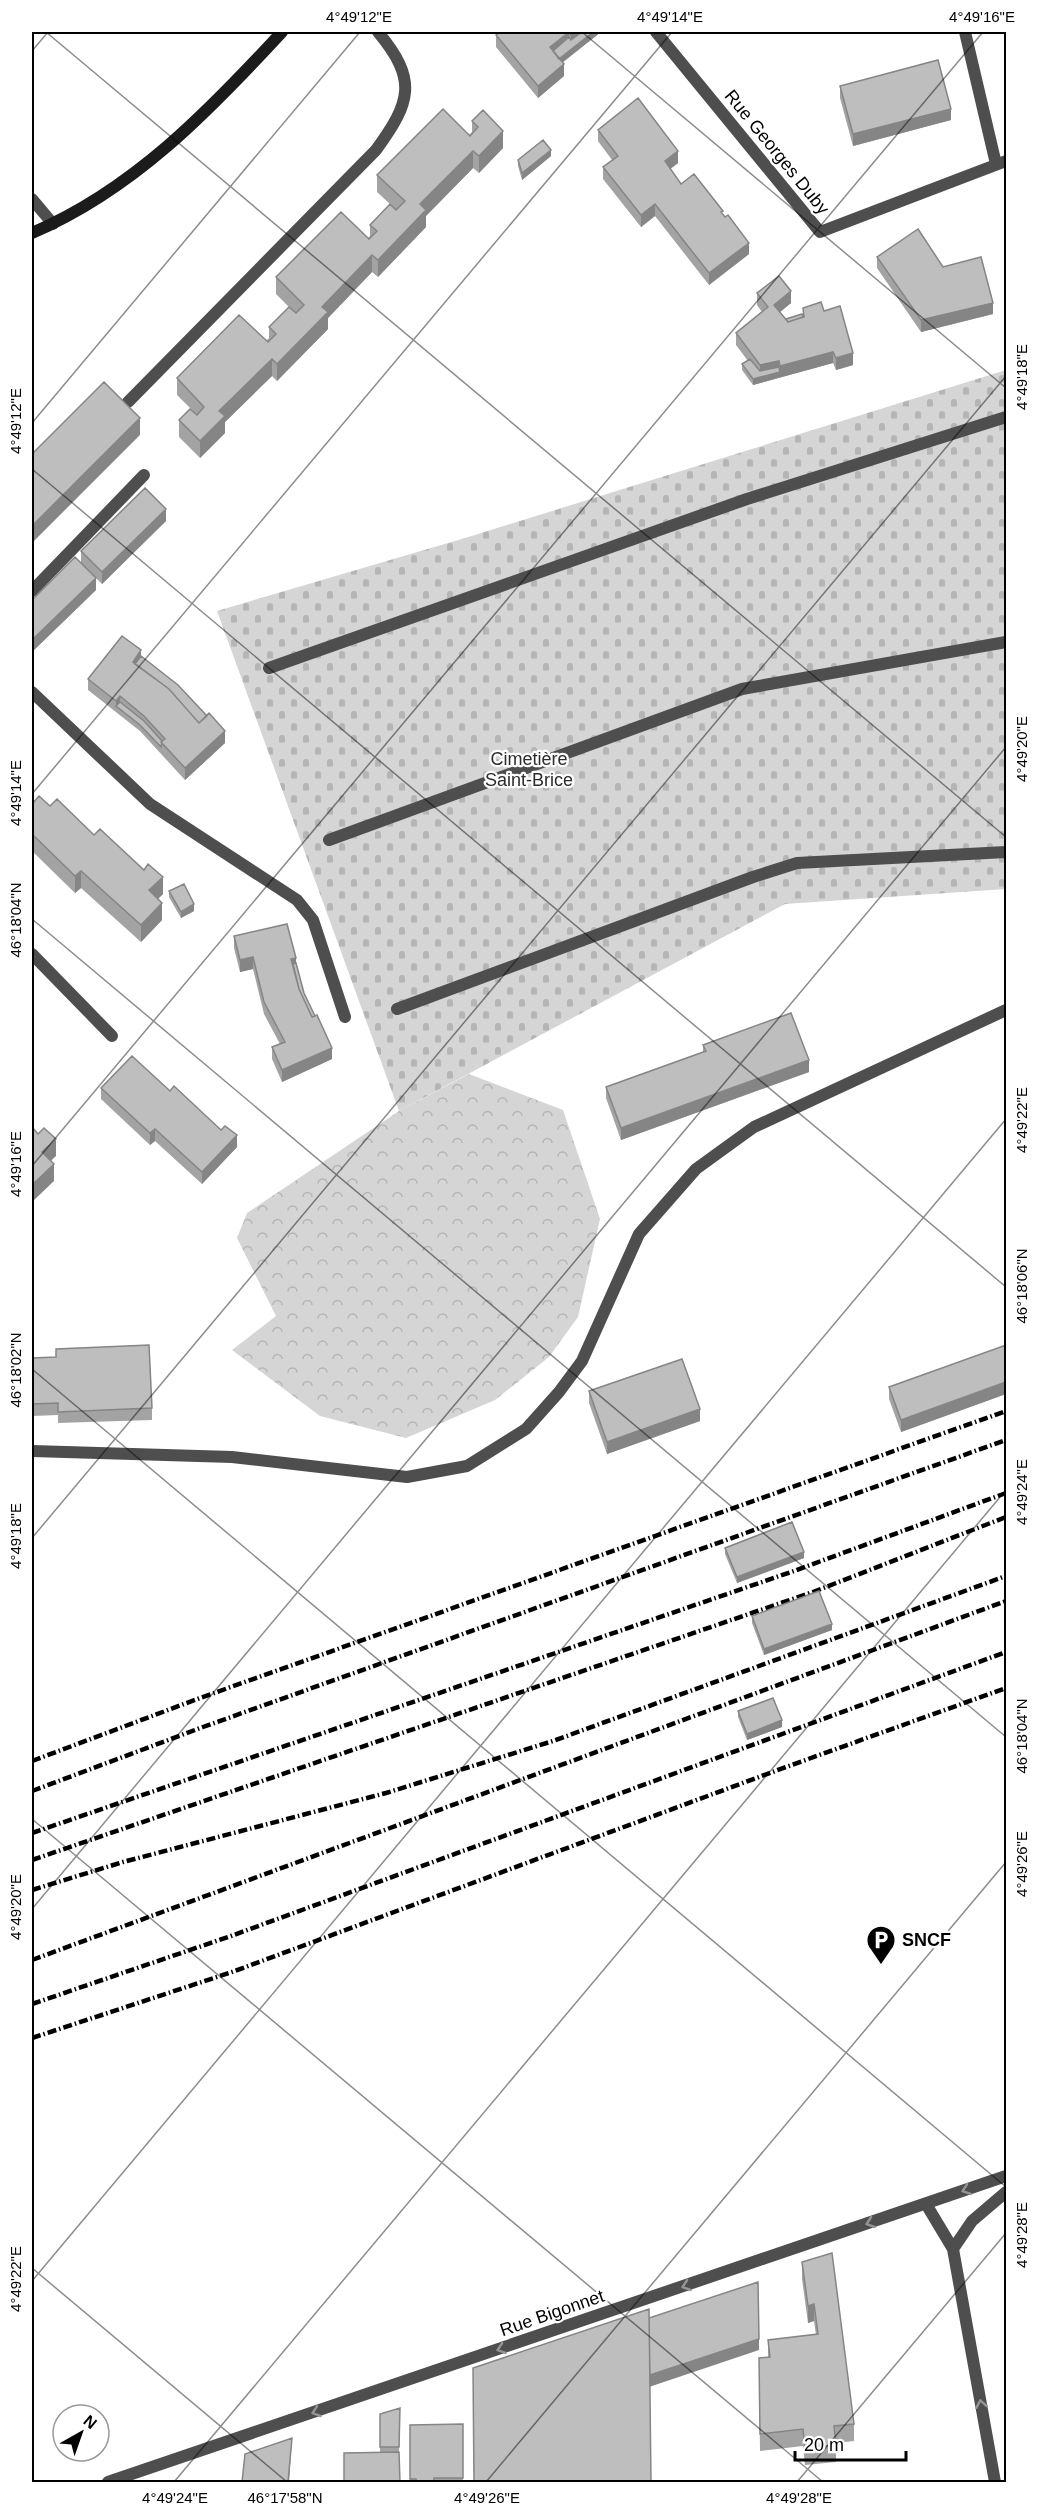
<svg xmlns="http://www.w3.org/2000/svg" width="1038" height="2514" font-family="Helvetica,sans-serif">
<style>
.forest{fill:url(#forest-crowns)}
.cemetery{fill:url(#cemetery-stones)}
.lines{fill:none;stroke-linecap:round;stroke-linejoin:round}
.service{stroke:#4e4e4e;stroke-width:12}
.minor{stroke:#4e4e4e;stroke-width:12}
.tertiary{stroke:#4e4e4e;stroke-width:12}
.secondary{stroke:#1b1b1b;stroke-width:12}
.rail{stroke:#000;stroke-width:4.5;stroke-dasharray:9 3 1.5 3;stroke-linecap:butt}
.wall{fill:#a3a3a3}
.shaded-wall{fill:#858585}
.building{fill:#bebebe;stroke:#858585;stroke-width:1.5}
.oneway{stroke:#959595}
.ticks{fill:none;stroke:#000;stroke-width:1.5;stroke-opacity:0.45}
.labels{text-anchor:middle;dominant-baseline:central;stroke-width:4.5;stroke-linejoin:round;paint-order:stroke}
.street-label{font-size:18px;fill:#000;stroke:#fff}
.park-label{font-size:18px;fill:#2c2c2c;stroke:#fff}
.poi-label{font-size:18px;font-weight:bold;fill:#000;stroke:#fff;text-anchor:start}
.neatline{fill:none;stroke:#000;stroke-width:2}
.ticks-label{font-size:15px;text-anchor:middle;fill:#000}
</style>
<defs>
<pattern id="forest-crowns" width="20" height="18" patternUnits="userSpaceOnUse" patternTransform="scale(1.5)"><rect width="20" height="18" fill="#d5d5d5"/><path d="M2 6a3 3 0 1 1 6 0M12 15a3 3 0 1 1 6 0" fill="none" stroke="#b5b5b5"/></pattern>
<pattern id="cemetery-stones" width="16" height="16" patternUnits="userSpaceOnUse" patternTransform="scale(1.5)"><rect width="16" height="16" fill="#d5d5d5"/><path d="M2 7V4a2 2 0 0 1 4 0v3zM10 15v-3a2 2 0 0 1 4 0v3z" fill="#b5b5b5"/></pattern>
</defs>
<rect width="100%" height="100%" fill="#fff"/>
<path class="forest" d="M469 1074 563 1110 600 1219 578 1317 549 1357 495 1400 406 1438 320 1416 232 1350 276 1316 237 1238 247 1213 399 1111Z"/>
<path class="cemetery" d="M1006 370V889L785 904 399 1111 217 611 465 538Z"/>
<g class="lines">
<path class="service" d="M32 199 53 224
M128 402 376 150C411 102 418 80 378 32
M269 668 747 499 1006 417
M329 840 742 689 1006 642
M397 1009 753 877 797 863 1006 852
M32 1451 232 1457 407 1477 467 1466 526 1429 559 1392 582 1361 639 1234 696 1169 754 1127 1006 1010"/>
<path class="minor" d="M656 32 820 232 1006 161
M965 32 996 164
M32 591 144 475
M32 692 150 804 297 900 313 920 345 1017
M32 954 112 1036"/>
<path class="tertiary" d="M926 2204 953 2249 995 2482
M953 2249 972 2221 1006 2192
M108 2482 1006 2176"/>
<path class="secondary" d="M32 233C133 190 209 111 282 32"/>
<path class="rail" d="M32 1761 200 1698 1006 1411
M32 1791 203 1727 1006 1440
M32 1833 794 1571 1006 1493
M32 1860 813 1592 1006 1517
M32 1890 123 1862 386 1793 553 1741 1006 1576
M32 1960 1006 1601
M32 2004 231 1936 1006 1652
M32 2038 232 1972 786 1767 1006 1688"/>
</g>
<path class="wall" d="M500 32H601L562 62 564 76 538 98 496 47V35Z
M840 86 951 120 853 146 840 98Z
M472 121 503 148 479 173 473 168 426 216V227L378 277 372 272 328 318V329L277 381 272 376 225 422V433L200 458 179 437V420L193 411 177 395V378L266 341 269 338V327L289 307 276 294V277L368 238 370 236V225L390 204 377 192V175L469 135 472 132Z
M598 130 678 163 670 169 681 184 723 215 749 254 709 285 655 216 641 227 603 179V167L612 160 598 141Z
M551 156 522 180 518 166V160Z
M877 257 943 267 993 314 921 332 877 268Z
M757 293 791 303 780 312 786 319 803 316V308L824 311 853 365 836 370 833 363 753 385 742 370V364L748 361 736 345V333L762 312 757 305Z
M166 521 102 584 86 568 96 590 32 652V600L81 563V551Z
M141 656 225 743 185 780 140 731 88 690V679Z
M32 804 50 806 94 835 163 894 158 899 162 920 141 942 81 888 75 893 32 851Z
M169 891 194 911 181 918 169 897Z
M234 936 296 963 304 993 332 1059 282 1082 272 1059V1047L280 1044 264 1014 253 969 240 972 234 948Z
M703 1045 809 1072 621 1140 606 1098V1087L703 1052Z
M101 1088 170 1091 237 1147 202 1184 155 1141 150 1145 101 1099Z
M1006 1345V1394L901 1432 889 1399V1387Z
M32 1358 152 1408V1420L58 1423V1415L32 1416Z
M589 1391 700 1421 607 1454 589 1403Z
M725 1548 804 1558 737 1583 725 1554Z
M752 1616 832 1630 764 1655 752 1623Z
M738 1711 782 1727 747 1740 738 1717Z
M802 2262 854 2424V2441L836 2443V2462L805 2465 803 2446 760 2451 759 2358 768 2357V2340L816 2335 814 2321 808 2323 802 2279Z
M400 2408 399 2452H380V2414Z
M463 2424V2482H410V2425Z"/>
<path class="shaded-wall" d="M569 32V43L553 57 550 47Z
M575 32H589L571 46V35Z
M593 32H601L557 67V61Z
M564 64V76L538 98V86Z
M951 109V120L853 146V134Z
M503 131V148L479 173V156Z
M551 150V156L522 180V173Z
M473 151V168L426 216V227L378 277V260L420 204Z
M678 151V163L665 173V161Z
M655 204V216L641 227V215Z
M749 243V254L709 285V273Z
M372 255V272L328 318V329L277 381V364L322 307Z
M791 291V303L774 317V305Z
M993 303V314L921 332V320Z
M833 352V363L753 385V379L760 377V365L779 361V372H780V366Z
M853 353V365L836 370V358Z
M272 359V376L225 422V433L200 458V441L219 411Z
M140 418V435L32 543V526Z
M166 509V521L102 584V572Z
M96 578V590L32 652V640Z
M141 650V662L136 670 133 662Z
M120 696V708L116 706V712V701Z
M225 731V743L185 780V768Z
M81 871V888L75 893V876Z
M163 877V894L149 907V890Z
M162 903V920L141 942V925Z
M194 904V911L181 918V912Z
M253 957V969L240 972V960Z
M296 958V969L293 970 291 959Z
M332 1048V1059L282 1082V1070Z
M809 1060V1072L621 1140V1128Z
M155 1129V1141L150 1145V1133Z
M237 1135V1147L202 1184V1172Z
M56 1139V1156L42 1169V1152Z
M54 1164V1181L32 1202V1185Z
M1006 1382V1394L901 1432V1420Z
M700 1409V1421L607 1454V1442Z
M804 1552V1558L737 1583V1577Z
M832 1624V1630L764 1655V1649Z
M782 1720V1727L747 1740V1734Z
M814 2304V2321L808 2323V2306Z
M759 2339V2350L649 2387V2375Z
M292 2438 289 2482H288Z"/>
<path class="building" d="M500 32H575L571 35 569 32 550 47 564 64 538 86 496 35Z
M582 32H593L559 59 553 51 569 37 571 40Z
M938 60 951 109 853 134 840 86Z
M638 98 678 151 665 161 681 184 694 174 723 211 721 212 725 217 728 215 749 243 709 273 655 204 641 215 603 167 618 156 598 130Z
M443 109 470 136 478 127 472 121 483 110 503 131 479 156 473 151 420 204 426 210 378 260 372 255 322 307 328 312 277 364 272 359 219 411 225 416 200 441 179 420 190 409 197 415 204 407 177 378 239 315 268 342 276 334 269 327 289 307 296 313 304 305 276 277 341 212 369 239 377 231 370 225 390 204 396 210 405 201 377 175Z
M543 140 551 150 522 173 518 160Z
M918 229 943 267 981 257 993 303 921 320 877 257Z
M779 276 791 291 774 305 788 322 804 317 803 308 821 302 824 311 840 306 853 353 836 358 833 352 780 366 779 361 760 365 736 333 768 307 757 293Z
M802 314 803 317 788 322 786 319Z
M750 359 760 371 779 367 780 372 753 379 742 364Z
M104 382 140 418 32 526V454Z
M145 488 166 509 102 572 81 551Z
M75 557 96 578 32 640V600Z
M122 636 141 650 133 662 169 689 199 723 209 713 225 731 185 768 161 742 165 739 144 716 120 696 116 701 88 679Z
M141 656 178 685 207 716 199 723 169 689 135 664Z
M120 702 144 721 162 741 161 747 140 725 116 706Z
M39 796 50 806 57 799 94 835 100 829 144 870 148 864 163 877 149 890 162 903 141 925 81 871 75 876 32 834V804Z
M184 884 194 904 181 912 169 891Z
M287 924 296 958 291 959 299 989 312 1017 317 1015 332 1048 282 1070 272 1047 285 1042 264 1002 253 957 240 960 234 936Z
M296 963 304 993 315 1016 312 1017 299 989 293 964Z
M791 1013 809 1060 621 1128 606 1087 706 1051 703 1045Z
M132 1056 170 1091 174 1086 221 1130 225 1126 237 1135 202 1172 155 1129 150 1133 101 1088Z
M32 1127 38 1134 44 1128 56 1139 42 1152 54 1164 32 1185Z
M149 1345 152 1408 58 1412V1403L32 1404V1358L56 1357V1349Z
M1006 1345V1382L901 1420 889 1387Z
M682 1359 700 1409 607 1442 589 1391Z
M792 1522 804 1552 737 1577 725 1548Z
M819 1591 832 1624 764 1649 752 1616Z
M773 1698 782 1720 747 1734 738 1711Z
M832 2253 854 2424 834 2426 836 2445 805 2448 803 2429 760 2434 759 2358 770 2357 768 2340 818 2334 814 2304 808 2306 802 2262Z
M758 2282 759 2339 650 2375 649 2318Z
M649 2309 651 2482H474L473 2368Z
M400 2408 399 2447H380V2414Z
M463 2424V2478H434V2482H416V2479H410V2425Z
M292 2438 288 2482H242L245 2454Z
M399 2452 400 2482H344V2453Z"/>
<defs><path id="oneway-chevron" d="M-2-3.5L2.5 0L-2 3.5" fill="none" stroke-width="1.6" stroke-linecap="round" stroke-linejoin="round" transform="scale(1.5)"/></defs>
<g class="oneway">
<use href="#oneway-chevron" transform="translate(966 2190) rotate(161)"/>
<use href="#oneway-chevron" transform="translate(870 2223) rotate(161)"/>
<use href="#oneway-chevron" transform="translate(686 2286) rotate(161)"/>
<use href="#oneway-chevron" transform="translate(501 2349) rotate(161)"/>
<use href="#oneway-chevron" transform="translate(981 2404) rotate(-100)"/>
<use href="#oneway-chevron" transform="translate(316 2412) rotate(161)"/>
</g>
<path class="ticks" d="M46 32 1006 837M582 32 1006 388M32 51 48 32M32 423 360 32M32 469 1006 1287M32 794 672 32M32 919 1006 1737M32 1166 983 32M32 1369 1006 2187M32 1538 1006 376M32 1819 823 2482M32 1909 1006 747M32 2268 287 2482M32 2281 1006 1119M174 2482 1006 1490M486 2482 1006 1862M797 2482 1006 2233"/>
<defs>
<g id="parking-pin" transform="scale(1.5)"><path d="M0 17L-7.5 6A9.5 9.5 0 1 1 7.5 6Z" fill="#000" stroke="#fff"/><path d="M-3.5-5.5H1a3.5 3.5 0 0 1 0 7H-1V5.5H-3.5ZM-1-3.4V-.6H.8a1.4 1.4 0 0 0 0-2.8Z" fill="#fff"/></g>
</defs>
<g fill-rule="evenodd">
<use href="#parking-pin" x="881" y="1940"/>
</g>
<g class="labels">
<g class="street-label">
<text transform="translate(777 152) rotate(51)">Rue Georges Duby</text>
<text transform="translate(552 2313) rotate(-19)">Rue Bigonnet</text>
</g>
<g class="park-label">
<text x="529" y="759">Cimetière<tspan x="529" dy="21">Saint-Brice</tspan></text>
</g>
<g class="poi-label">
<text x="902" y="1940">SNCF</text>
</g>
</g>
<rect width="1038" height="2514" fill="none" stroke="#ffffff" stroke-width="66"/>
<g transform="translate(81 2433) rotate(40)"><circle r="28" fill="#ffffff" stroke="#999999" stroke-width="1.5"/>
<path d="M0-4.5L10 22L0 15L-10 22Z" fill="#000000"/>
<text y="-9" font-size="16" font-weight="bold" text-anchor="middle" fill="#000000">N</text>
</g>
<path d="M795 2451v9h111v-9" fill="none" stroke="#000000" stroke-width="3"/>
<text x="804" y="2451" font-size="18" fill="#000000" stroke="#ffffff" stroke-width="4.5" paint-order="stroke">20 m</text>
<rect x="33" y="33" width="972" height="2448" class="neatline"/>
<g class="ticks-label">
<text x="359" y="22">4°49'12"E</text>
<text x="670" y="22">4°49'14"E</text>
<text x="982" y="22">4°49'16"E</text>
<text transform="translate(1022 377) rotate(-90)" y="5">4°49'18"E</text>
<text transform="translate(16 421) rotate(-90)" y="5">4°49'12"E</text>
<text transform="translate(1022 749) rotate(-90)" y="5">4°49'20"E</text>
<text transform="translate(16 793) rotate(-90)" y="5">4°49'14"E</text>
<text transform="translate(16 920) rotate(-90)" y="5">46°18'04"N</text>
<text transform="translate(1022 1120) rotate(-90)" y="5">4°49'22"E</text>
<text transform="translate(16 1164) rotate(-90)" y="5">4°49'16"E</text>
<text transform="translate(1022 1286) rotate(-90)" y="5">46°18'06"N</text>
<text transform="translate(16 1370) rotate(-90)" y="5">46°18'02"N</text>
<text transform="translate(1022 1492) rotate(-90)" y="5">4°49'24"E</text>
<text transform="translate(16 1536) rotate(-90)" y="5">4°49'18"E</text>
<text transform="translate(1022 1736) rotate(-90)" y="5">46°18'04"N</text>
<text transform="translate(1022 1864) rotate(-90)" y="5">4°49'26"E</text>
<text transform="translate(16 1907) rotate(-90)" y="5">4°49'20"E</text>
<text transform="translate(1022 2235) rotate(-90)" y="5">4°49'28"E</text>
<text transform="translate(16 2279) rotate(-90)" y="5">4°49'22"E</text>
<text x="175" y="2503">4°49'24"E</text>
<text x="285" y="2503">46°17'58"N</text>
<text x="487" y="2503">4°49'26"E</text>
<text x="799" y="2503">4°49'28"E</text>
</g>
</svg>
